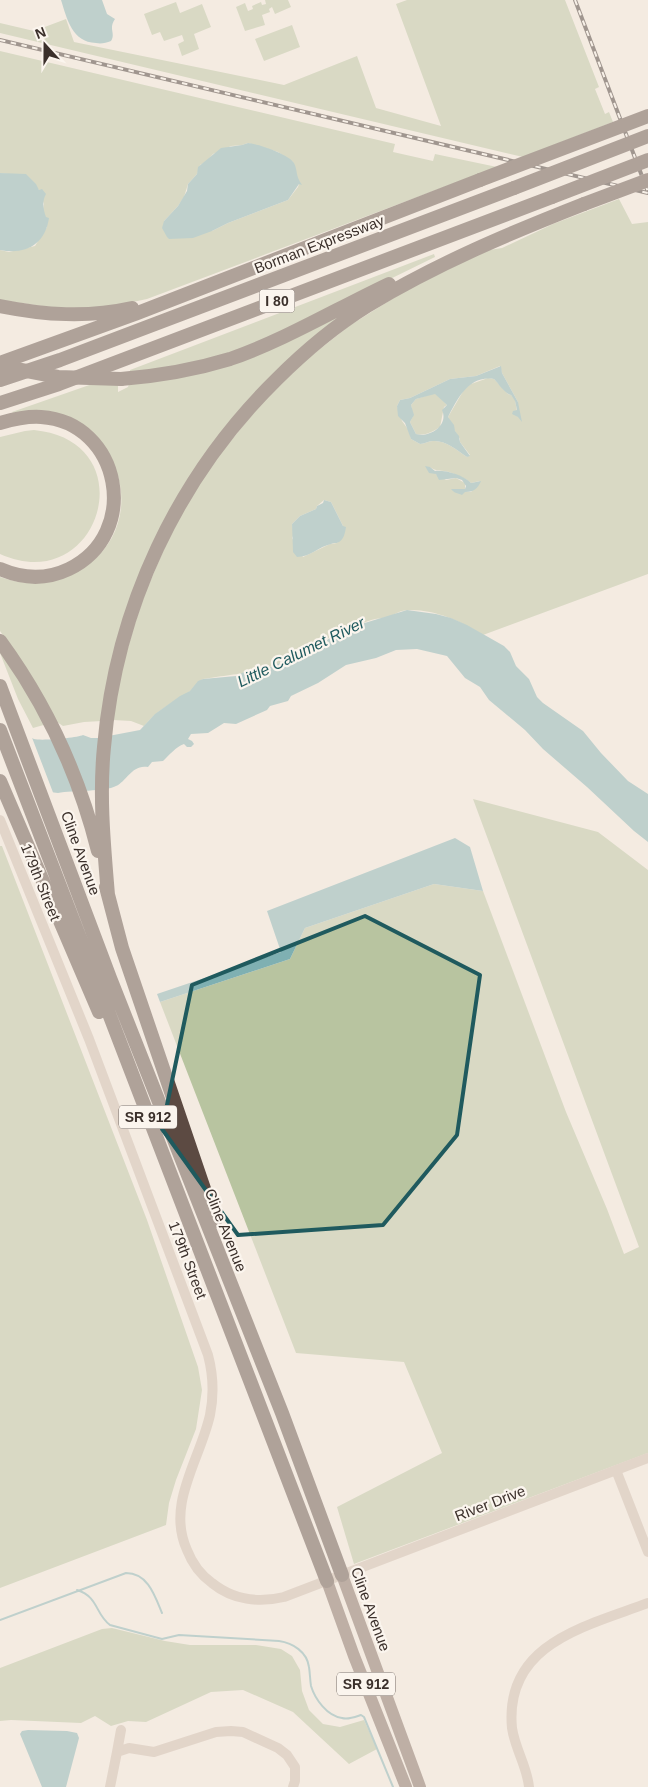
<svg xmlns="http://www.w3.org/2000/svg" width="648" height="1787" font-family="Helvetica,sans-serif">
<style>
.green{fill:#b8c4a0;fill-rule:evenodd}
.water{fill:#7fb0b2;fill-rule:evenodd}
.pier{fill:#f4ebe1}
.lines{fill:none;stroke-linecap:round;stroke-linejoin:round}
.stream{stroke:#7fb0b2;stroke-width:2}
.minor{stroke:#cdbbac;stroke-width:10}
.major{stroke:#7d675c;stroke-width:12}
.highway{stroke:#5c4a42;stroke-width:14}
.rail-casing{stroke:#3b302b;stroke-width:4}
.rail{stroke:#fbf5ee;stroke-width:2;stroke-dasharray:5.5;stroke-linecap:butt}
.highway-bridge{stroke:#5c4a42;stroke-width:14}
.marked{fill:none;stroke:#1f5a5e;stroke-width:4;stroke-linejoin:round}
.labels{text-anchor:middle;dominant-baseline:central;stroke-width:4.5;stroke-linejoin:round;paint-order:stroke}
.shield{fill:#fbf5ee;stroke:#756b66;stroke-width:1}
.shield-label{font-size:14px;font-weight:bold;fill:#3b302b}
.street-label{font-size:15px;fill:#3b302b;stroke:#fbf5ee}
.water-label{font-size:16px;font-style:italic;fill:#1f5a5e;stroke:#fbf5ee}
</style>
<rect width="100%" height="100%" fill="#f4ebe1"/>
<path class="green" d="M265 0H288L291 7 275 14 272 7 269 9 270 12 262 15 265 25 245 31 236 7 245 3 248 11 253 9 252 6 261 2 262 5 266 4Z
M407 0H565L599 87 595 89 605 114 609 112 613 122 523 157 0 33V23L34 31 66 19 74 42 284 85 357 56 376 108 441 126 396 4Z
M176 2 180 13 202 4 211 27 194 34 199 49 182 56 178 44 184 41 182 35 164 41 160 32 152 35 144 14Z
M292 25 300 47 264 61 255 39Z
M0 51 395 144 393 152 433 161 435 154 497 167 147 299 114 306 64 309 0 300V250L9 252 35 246 47 227 43 209 44 204 39 190 23 174 16 175 0 173ZM248 143 278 152 293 162 299 184 298 187 288 200 228 223 212 231 164 221 178 206 184 197 188 184 197 174 200 165 206 162 213 154 231 146 242 145Z
M619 199 632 224 648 222V574L483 635C461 621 434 609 408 610 401 610 396 614 390 616 385 618 380 618 375 619 365 621 356 627 347 631 342 633 334 634 330 637 313 649 292 658 273 666 269 668 263 667 258 668L255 672 250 674C244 672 213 678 203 679 197 682 195 688 189 692 173 702 156 711 144 726L131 721 113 720 118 683 140 605 174 526 212 464 261 404 306 360 349 326 416 284 489 250 502 248 553 224ZM500 366 502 373 518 402V417L515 400 511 395 508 394 494 379 488 378 471 384 465 388 448 417C451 425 455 432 460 439V442L470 455 467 457C457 450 445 440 433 441 428 441 425 444 420 444L411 439 410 432 402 421 397 406 400 400 410 398 450 379 476 376ZM430 467C436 472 442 470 449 472 457 475 465 478 471 483L480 481 471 492 452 489H465V483L456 478 446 480 436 474ZM324 500 331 502 343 526 337 543 330 544 303 557 292 538 294 534 292 524 300 516 316 509 317 506Z
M434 254 435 257 272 337 212 359 130 374V370Z
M356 307 317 338 175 505 102 721 84 722 63 726 57 722 30 674 0 631V577C69 602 142 543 116 470 110 452 101 439 85 428 74 421 64 415 51 412 39 410 26 413 13 413L12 412 118 375V392L128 387 129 384 149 382Z
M435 393 438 395 447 405 444 407 440 427C432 432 425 436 416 434L410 422 413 416 411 405 416 399Z
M34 430C147 441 100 599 0 554V437L25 431Z
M1 650 47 724 33 728 18 699 0 653Z
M473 799 598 832 648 870V1453L354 1564 337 1507 442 1453 404 1362 296 1353 160 1002 290 959 305 928 434 884 483 891 566 1112 607 1209 624 1254 639 1247Z
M0 846H2L147 1220 198 1367 202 1390 196 1429 176 1480 169 1503 166 1525 0 1588Z
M112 1628 165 1641 190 1645H256L281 1649 292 1656 300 1670 302 1691 309 1710 323 1724 340 1727 364 1720 377 1749 349 1764 293 1712 243 1690 211 1692 146 1722 128 1721 111 1726 95 1716 81 1723 11 1720 0 1721V1668L102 1629Z"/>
<path class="water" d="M61 0H102L107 14 115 19C108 29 116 33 111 41 106 43 101 44 96 43 72 42 67 19 61 0Z
M248 143C258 144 288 154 294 163 298 171 295 175 302 185L299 184 288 200 228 223 212 231 193 238 169 239 167 237 162 228 164 221 178 206 187 191 188 184 197 174 198 167 221 148 242 145Z
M0 173 26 174 36 184 39 190 42 189 46 194C42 201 43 209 46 217L49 218C45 245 25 255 0 250Z
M501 366 502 373 518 402 522 422 518 417 512 414 513 411 517 410 515 401 511 395C504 393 499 384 494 379 469 375 458 398 448 417L454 425 455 431 459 436 460 442 470 456 467 457C457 450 445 440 433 441 428 441 425 444 420 444L411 439 405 423 398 416 397 406 400 400 410 398 450 379 476 376ZM435 394 447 405 442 410C449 425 430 438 416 434L410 422 414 415 411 405 416 399Z
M425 466 430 467 435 471C446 470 463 475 471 483L481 481C478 489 473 492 465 492L462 495C457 493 454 493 451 489H465L466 486 462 480 456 478 439 480 436 474 429 473Z
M324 500 331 502 343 526 346 527C345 533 344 539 339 542 335 544 335 542 331 544 318 547 310 557 297 557L293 552 292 524 300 516 316 509 317 506 323 503Z
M407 610 436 614 451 618 467 625 504 646 510 652 516 666 529 679 537 697 543 703 583 731 601 753 628 781 648 794V842L634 831 587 787 543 749 525 730 489 700 480 687 465 678 447 656 417 649 396 650 376 658 346 665 318 683 291 696 288 701 270 706 267 710 236 724 224 723 208 733 191 734 188 739 192 741 194 744 191 747H187L184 744C176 747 169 755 163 761L152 762 148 767C132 764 127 781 116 786 105 792 73 790 58 793L50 792 27 736C29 737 32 738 34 739 41 741 77 738 83 735L91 738H98L140 730 155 714 180 696 190 691 198 681 203 679 236 676 244 672 250 674 262 666 271 667 298 654 313 649 326 641 332 636 340 634 355 626Z
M455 838 470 847 483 891 434 884 305 928 290 959 160 1002 157 994 281 952 267 911Z
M28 1730 67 1731 77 1733 79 1738 66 1787H42L20 1734 22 1731Z"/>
<path class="pier" d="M0 731 31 735 54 795 50 794 20 801 0 799Z"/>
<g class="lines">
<path class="stream" d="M77 1590C99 1597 95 1614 110 1625L162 1639 179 1635 279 1641C293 1643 307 1652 309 1667 310 1673 310 1680 311 1686 315 1699 327 1716 342 1718 348 1720 355 1717 361 1715L364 1717 393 1787
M0 1620 126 1573C148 1573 155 1596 162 1613"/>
<path class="minor" d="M0 820 89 1039 208 1355C213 1374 214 1395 210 1415 200 1460 166 1504 187 1550 192 1563 201 1575 212 1583 233 1600 259 1603 284 1597L648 1458
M616 1470 648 1552
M117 1752 121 1730
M110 1787 117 1752 129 1748 154 1752 216 1732 231 1731 243 1732 278 1748 287 1755 295 1767V1781L293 1787
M529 1787C527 1766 515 1749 512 1728 504 1643 587 1626 648 1603"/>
<path class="major" d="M342 1575 420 1787
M327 1581 354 1656 406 1787"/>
<path class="highway" d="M0 306C45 315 87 318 132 308
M0 363 135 314 480 180
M121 379C158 376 194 370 230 359 285 340 336 309 389 284
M0 380 60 360 514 188
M0 403 59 384 552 197
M0 423C14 419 27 416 41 417 121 422 142 534 69 569 46 580 23 579 0 569
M0 641C46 704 79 775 98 851
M0 686 110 978 282 1413 342 1575
M0 730 327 1581
M0 781 99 1012
M106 887 122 948 215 1221
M108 895C104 846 99 797 104 747 116 608 177 477 277 379 304 352 335 326 367 306 436 264 510 233 584 204"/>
<g class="rail-casing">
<path id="rail" d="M575 0 648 192
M0 40 648 193"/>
</g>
<use href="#rail" class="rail"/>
<path class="highway-bridge" d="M480 180 648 116
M514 188 648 136
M552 197 648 160
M584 204 648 180
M0 366 58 377 121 379"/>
</g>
<path d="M0 0H648V1787H0ZM365 916 480 975 457 1135 383 1225 238 1235 162 1129 192 985Z" fill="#f4ebe1" fill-opacity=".55" fill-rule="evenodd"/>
<path class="marked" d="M365 916 480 975 457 1135 383 1225 238 1235 162 1129 192 985Z"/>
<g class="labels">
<g class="shield">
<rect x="259.5" y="289.5" width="35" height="23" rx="4"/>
<rect x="119" y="1105.5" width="58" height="23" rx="4"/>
<rect x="337" y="1672.5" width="58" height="23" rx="4"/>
</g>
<g class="shield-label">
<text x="277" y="301">I 80</text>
<text x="148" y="1117">SR 912</text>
<text x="366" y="1684">SR 912</text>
</g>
<g class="street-label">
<text transform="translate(319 244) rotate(-21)">Borman Expressway</text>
<text transform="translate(81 853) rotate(70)">Cline Avenue</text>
<text transform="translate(41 882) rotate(68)">179th Street</text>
<text transform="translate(226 1230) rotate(68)">Cline Avenue</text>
<text transform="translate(188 1260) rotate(69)">179th Street</text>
<text transform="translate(490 1503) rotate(-21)">River Drive</text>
<text transform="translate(371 1609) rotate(70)">Cline Avenue</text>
</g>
<g class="water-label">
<text transform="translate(301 652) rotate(-26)">Little Calumet River</text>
</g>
</g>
<g transform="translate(45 45) rotate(339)" stroke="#fbf5ee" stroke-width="4" paint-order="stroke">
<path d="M0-4L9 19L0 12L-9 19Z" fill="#3b302b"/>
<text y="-8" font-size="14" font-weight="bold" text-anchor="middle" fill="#3b302b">N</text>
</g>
</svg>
